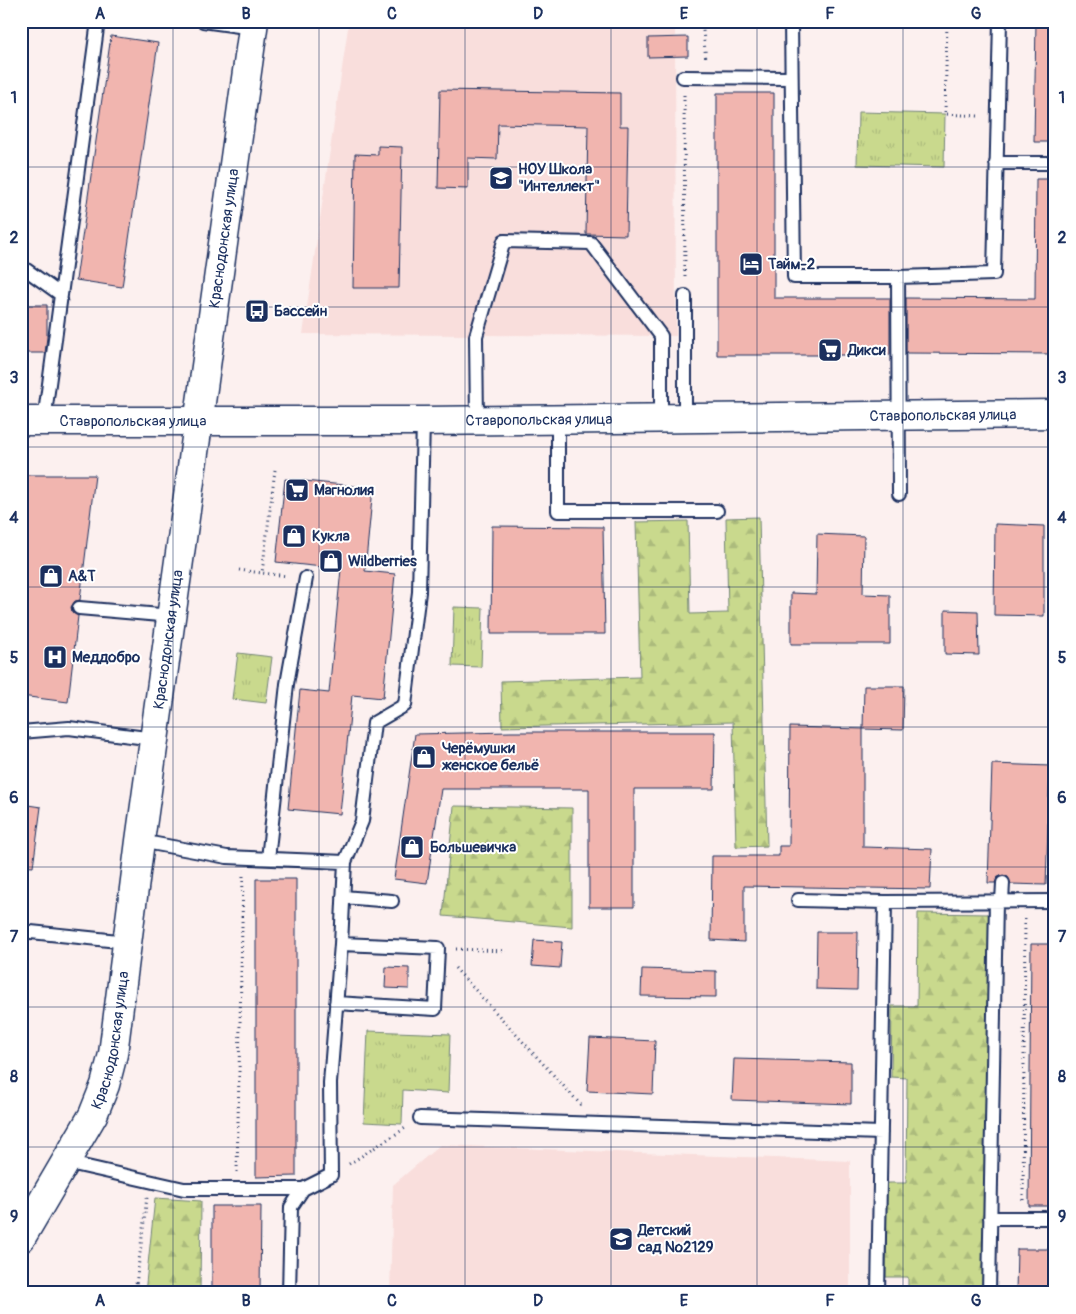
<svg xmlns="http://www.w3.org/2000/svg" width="1076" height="1314" font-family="Pangolin,sans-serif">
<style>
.built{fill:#f9dedc}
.grass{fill:url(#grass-tufts);stroke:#728476}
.forest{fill:url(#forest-firs);stroke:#728476}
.building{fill:#f1b5af;stroke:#1b2f5e}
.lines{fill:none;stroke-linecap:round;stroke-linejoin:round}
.lane-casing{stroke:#1b2f5e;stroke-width:16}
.secondary-casing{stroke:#1b2f5e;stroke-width:31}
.path{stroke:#1b2f5e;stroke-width:3;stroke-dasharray:1 4;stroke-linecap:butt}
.lane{stroke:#fff;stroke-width:12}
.secondary{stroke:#fff;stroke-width:28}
.grid{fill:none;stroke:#1b2f5e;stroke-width:1;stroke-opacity:0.55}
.labels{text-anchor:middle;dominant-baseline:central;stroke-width:4;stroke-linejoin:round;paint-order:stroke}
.poi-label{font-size:15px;font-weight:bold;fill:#1b2f5e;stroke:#fff;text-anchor:start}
.street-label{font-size:15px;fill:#1b2f5e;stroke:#fff}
.neatline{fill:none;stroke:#1b2f5e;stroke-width:2}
.grid-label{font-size:16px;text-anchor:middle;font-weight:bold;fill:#1b2f5e}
</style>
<defs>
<pattern id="grass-tufts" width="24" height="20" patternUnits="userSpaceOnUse" patternTransform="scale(1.25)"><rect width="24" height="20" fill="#c9d98d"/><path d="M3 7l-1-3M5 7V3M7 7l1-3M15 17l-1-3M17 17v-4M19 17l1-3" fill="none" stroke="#acbb7c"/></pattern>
<pattern id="forest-firs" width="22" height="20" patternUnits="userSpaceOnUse" patternTransform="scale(1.25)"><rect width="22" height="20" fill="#c9d98d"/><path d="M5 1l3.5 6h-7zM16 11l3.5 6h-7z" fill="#acbb7c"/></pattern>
</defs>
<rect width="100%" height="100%" fill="#fcf0ef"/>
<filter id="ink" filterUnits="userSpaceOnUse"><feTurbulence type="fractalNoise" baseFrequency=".02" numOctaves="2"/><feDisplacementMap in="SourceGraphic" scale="10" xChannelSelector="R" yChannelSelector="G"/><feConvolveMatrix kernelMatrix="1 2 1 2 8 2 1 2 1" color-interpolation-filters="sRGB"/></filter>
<g filter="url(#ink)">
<path class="built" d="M349 21H675L676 336 303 334Z
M440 1145 850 1161V1293H390L393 1185Z"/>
<path class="grass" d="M858 112 945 114 944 167 857 165Z
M454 607 483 608 481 667 452 666Z
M238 653 272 657 266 703 232 699Z
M368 1031 450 1034 448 1093 403 1090 402 1124 364 1122Z"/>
<path class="forest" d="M759 517 767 846 736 847 733 722 502 727 501 681 640 677 636 522 688 521 690 614 728 613 726 518Z
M454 806 572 808V927L443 916Z
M918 913 989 914 983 1293H908V1277H886L887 1183H906L907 1078 891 1077 892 1006H917Z
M155 1198 201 1201 200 1293H145Z"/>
<path class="building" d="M1036 21H1055V142H1034Z
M111 36 158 43 122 287 76 280Z
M688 37V56L648 57V38Z
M440 90 620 93V126H628L626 235 586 234 588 126 498 124 497 159 468 158V189L438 188Z
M717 93H774V298H890V355H717Z
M378 146 402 147 399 288H353L355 154 378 155Z
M1036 179H1055V354L906 353V298L1035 299Z
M21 305H47V337L45 353H21Z
M21 475H95L80 600 75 601 71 607 72 612 78 616 68 702 21 696V579L26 528H21Z
M285 479 373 488 365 571 395 574 383 698 352 695 340 814 288 809 300 690 329 693 341 569 276 562Z
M995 524 1044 526V616L994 615Z
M492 526 603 527 605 634H491Z
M817 534 864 536 863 594 890 595V644H791V593L816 594Z
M945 610 978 611 979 655 945 654Z
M864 686H904L903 730 863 729Z
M790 727 863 729V847L932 849 930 889 744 886V942L711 940 712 856H779V846H789Z
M511 732H715L714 789H634V907H589V789H441L427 883 394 879 415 734Z
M992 764 1050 766 1046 885 1011 884 1008 877 1003 875 997 878 995 883H988Z
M21 804 41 807 33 867 21 866Z
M256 879H296V1176L256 1177Z
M817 932H858L857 990 816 989Z
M534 940 562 942 560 968 532 966Z
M1031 944H1055V1206H1029Z
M386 967 409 968V989L385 988Z
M642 969 716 971V997L641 996Z
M590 1038 655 1041 653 1094 587 1091Z
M734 1059 851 1062V1104L732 1100Z
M212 1206H261L260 1293H212Z
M1017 1249H1055V1293H1016Z"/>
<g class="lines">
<g class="lane-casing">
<path id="lane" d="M203 21 253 28
M791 21 794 277H898L899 494
M683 77 791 78
M996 163H1055
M21 266 60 294
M898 277 994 274 1000 21
M685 296V418
M558 419V511H717
M477 420 476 336 504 241 591 243 661 336V418
M44 421 98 21
M79 608 172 616
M21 732 69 728 154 739
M140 841 227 857 345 862 341 944 330 1083 331 1175 303 1189 291 1207 289 1293
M268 859 287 684 306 578
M345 862 362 821 374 723 405 705 419 592 423 421
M343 897 392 901
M798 900 885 902 1055 901
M1002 901 1003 883
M21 931 128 942
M336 1003 435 1009 438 948 341 944
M420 1118 881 1133
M65 1162 184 1189H303
M990 1218H1055
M878 1293 885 902
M989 1293 996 901"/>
</g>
<g class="secondary-casing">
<g id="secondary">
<path id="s1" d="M21 421H423L1055 414"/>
<path id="s2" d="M21 1238 93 1115 105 1085 113 1054 140 841 254 21"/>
</g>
</g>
<path class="path" d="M702 21 706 60
M947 21 945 114 979 116
M684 95 685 279
M275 470 262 573 288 576
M239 570 262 573
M456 949 506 951
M455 968 581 1105
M349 1164 407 1127
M237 1172 243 876
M1023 1200 1025 919
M135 1293 147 1197"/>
<use href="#lane" class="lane"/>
<use href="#secondary" class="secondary"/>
</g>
</g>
<path class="grid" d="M173 21V1293M319 21V1293M465 21V1293M611 21V1293M757 21V1293M903 21V1293M21 167H1055M21 307H1055M21 447H1055M21 587H1055M21 727H1055M21 867H1055M21 1007H1055M21 1147H1055"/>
<defs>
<g id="school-square" transform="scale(1.25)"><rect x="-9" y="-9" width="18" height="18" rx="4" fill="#1b2f5e" stroke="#fff"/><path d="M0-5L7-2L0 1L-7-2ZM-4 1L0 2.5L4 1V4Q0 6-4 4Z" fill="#fff"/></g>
<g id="hotel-square" transform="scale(1.25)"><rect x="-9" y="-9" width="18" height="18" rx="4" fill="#1b2f5e" stroke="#fff"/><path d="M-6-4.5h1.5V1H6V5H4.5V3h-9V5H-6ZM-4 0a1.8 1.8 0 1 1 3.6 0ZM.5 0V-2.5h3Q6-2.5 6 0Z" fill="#fff"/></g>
<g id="bus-square" transform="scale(1.25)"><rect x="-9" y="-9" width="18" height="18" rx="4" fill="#1b2f5e" stroke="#fff"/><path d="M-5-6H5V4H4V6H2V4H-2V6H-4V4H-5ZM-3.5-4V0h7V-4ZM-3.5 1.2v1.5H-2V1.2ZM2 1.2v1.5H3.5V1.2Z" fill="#fff"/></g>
<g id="supermarket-square" transform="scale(1.25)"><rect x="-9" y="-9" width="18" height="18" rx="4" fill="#1b2f5e" stroke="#fff"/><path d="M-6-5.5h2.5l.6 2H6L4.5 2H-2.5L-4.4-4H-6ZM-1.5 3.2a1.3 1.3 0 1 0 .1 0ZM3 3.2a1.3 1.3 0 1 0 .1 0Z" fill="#fff"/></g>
<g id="shop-square" transform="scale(1.25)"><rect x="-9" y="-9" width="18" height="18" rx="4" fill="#1b2f5e" stroke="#fff"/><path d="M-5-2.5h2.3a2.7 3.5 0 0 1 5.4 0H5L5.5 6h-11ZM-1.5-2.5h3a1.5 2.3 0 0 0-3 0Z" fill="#fff"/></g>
<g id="hospital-square" transform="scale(1.25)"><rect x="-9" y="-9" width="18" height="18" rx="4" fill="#1b2f5e" stroke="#fff"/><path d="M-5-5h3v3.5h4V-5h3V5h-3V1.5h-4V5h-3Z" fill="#fff"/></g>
</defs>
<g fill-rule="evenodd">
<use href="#school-square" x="501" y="178"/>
<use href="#hotel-square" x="751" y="264"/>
<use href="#bus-square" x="257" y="311"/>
<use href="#supermarket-square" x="830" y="350"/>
<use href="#supermarket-square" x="297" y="490"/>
<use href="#shop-square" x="294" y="536"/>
<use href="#shop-square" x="331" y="561"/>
<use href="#shop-square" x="51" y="576"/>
<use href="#hospital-square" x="55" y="657"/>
<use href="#shop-square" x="424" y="757"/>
<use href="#shop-square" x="412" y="847"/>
<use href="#school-square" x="621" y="1239"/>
</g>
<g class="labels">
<g class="poi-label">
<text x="518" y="169">НОУ Школа<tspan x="518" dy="17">"Интеллект"</tspan></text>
<text x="768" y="264">Тайм-2</text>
<text x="274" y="311">Бассейн</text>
<text x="848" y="350">Дикси</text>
<text x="314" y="490">Магнолия</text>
<text x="312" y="536">Кукла</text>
<text x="348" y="561">Wildberries</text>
<text x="68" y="576">A&amp;T</text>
<text x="72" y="657">Меддобро</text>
<text x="442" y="748">Черёмушки<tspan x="442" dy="17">женское бельё</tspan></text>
<text x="430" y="847">Большевичка</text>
<text x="638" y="1230">Детский<tspan x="638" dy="17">сад №2129</tspan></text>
</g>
<g class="street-label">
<text stroke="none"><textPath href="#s2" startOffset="1030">Краснодонская улица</textPath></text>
<text stroke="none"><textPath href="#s1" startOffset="922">Ставропольская улица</textPath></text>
<text stroke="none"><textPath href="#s1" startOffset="518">Ставропольская улица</textPath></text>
<text stroke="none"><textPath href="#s1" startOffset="112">Ставропольская улица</textPath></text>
<text stroke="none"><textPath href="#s2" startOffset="625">Краснодонская улица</textPath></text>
<text stroke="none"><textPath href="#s2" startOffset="220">Краснодонская улица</textPath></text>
</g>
</g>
<rect width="1076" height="1314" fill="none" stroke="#fff" stroke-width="55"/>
<rect x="28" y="28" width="1020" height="1258" class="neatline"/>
<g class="grid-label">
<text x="100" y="19">A</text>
<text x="246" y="19">B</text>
<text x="392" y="19">C</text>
<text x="538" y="19">D</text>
<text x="684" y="19">E</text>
<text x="830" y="19">F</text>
<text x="976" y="19">G</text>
<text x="14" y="103">1</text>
<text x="1062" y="103">1</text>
<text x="14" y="243">2</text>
<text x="1062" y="243">2</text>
<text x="14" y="383">3</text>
<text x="1062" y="383">3</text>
<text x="14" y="523">4</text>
<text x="1062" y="523">4</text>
<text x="14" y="663">5</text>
<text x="1062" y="663">5</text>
<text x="14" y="803">6</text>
<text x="1062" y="803">6</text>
<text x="14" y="942">7</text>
<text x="1062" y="942">7</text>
<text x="14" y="1082">8</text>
<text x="1062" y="1082">8</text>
<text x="14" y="1222">9</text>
<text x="1062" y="1222">9</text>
<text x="100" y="1306">A</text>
<text x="246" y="1306">B</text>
<text x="392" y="1306">C</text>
<text x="538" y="1306">D</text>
<text x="684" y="1306">E</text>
<text x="830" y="1306">F</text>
<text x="976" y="1306">G</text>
</g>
</svg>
